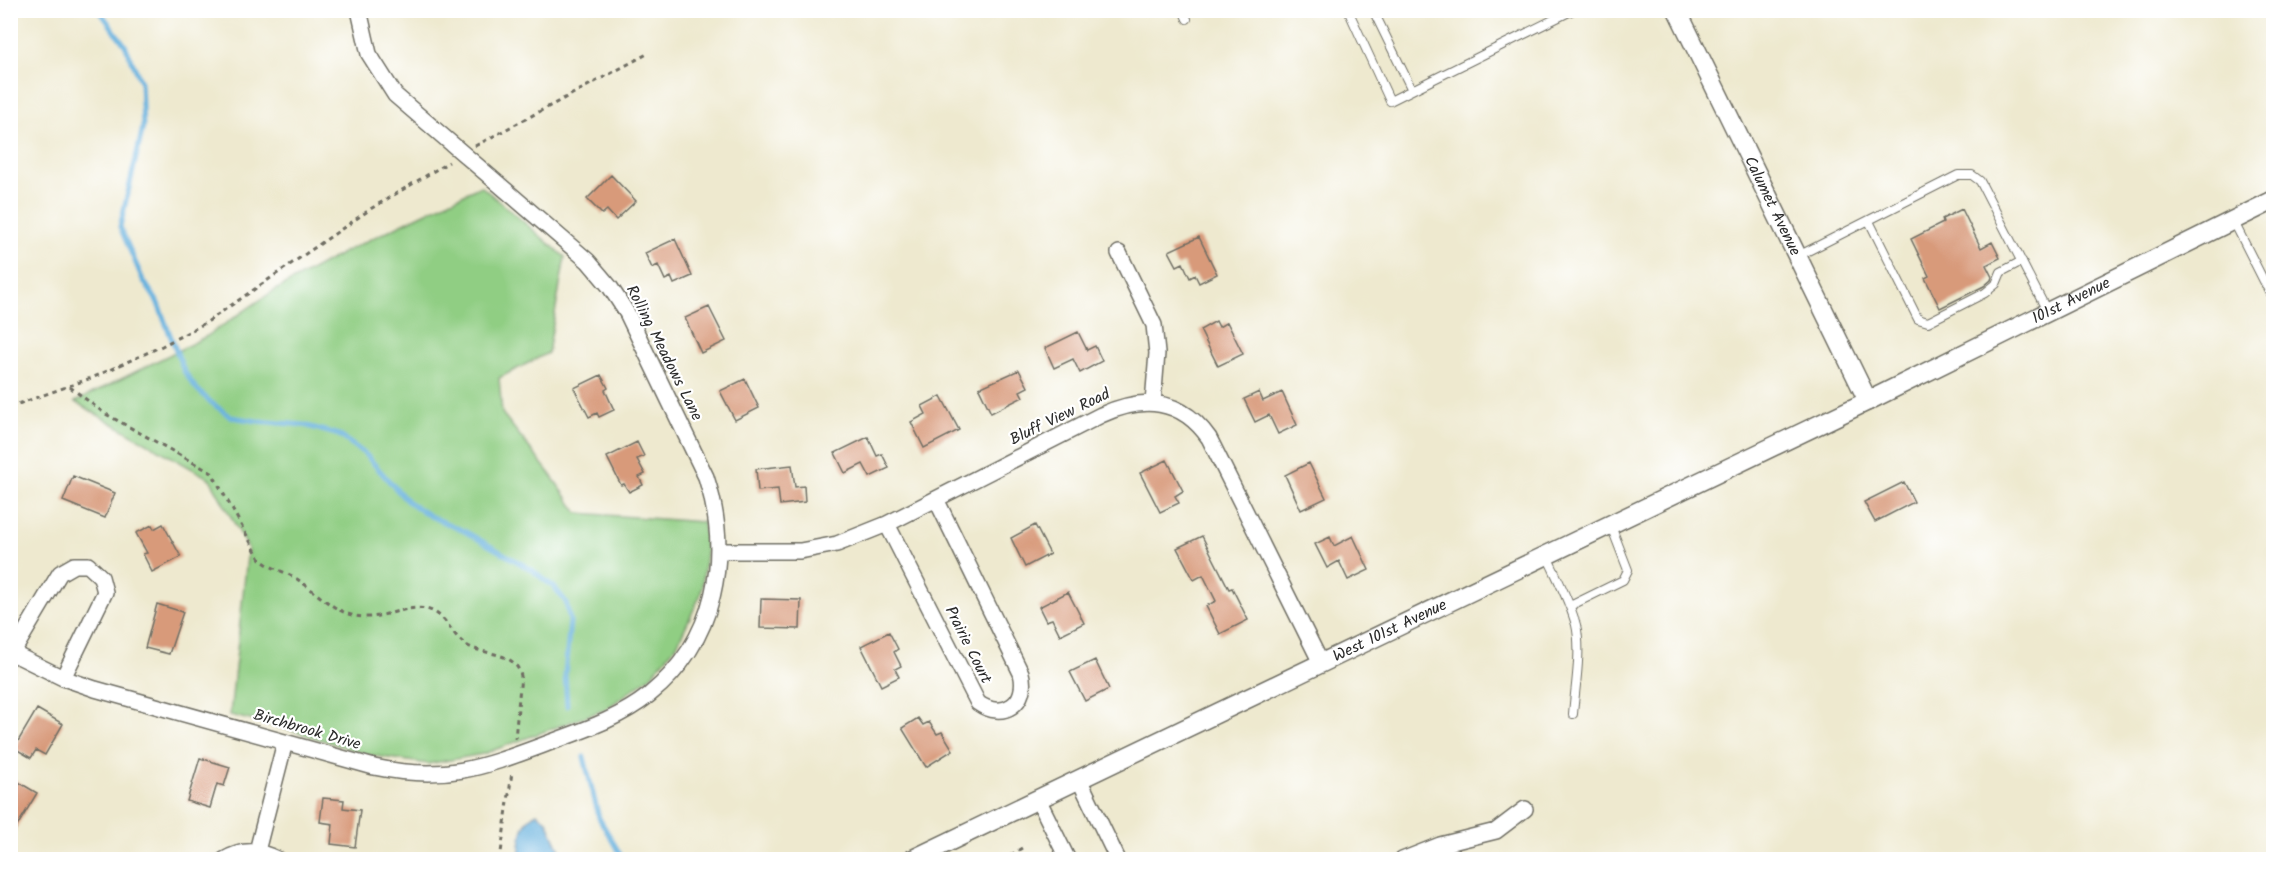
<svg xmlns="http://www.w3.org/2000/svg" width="2284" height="870" font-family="Kalam,sans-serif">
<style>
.green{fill:#90ce83;stroke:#5e7c57;stroke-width:1.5}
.water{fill:#65b0dd;stroke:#486e84;stroke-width:1.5}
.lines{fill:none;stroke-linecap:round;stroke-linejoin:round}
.stream{stroke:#65b0dd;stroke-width:5}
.building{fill:#d89a7a}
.service-casing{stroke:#6f6e64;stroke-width:10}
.minor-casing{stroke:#6f6e64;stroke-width:18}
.tertiary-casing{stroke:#6f6e64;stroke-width:21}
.path{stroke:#6f6e64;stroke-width:3;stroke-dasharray:4.5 4.5;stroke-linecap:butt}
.service{stroke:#fff;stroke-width:8}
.minor{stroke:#fff;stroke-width:15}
.tertiary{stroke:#fff;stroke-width:18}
.labels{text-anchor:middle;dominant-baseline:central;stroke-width:4.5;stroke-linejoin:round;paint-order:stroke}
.street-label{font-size:16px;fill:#2b2b2b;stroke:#fff}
</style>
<rect width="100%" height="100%" fill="#fff"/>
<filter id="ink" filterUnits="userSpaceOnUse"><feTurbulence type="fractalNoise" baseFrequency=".0167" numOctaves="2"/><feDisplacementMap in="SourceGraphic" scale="12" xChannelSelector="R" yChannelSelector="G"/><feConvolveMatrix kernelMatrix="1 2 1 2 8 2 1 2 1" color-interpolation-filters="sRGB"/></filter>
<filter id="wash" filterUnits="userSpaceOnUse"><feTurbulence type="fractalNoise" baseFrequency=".008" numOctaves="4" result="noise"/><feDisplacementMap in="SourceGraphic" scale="24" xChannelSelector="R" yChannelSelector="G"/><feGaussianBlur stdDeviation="1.35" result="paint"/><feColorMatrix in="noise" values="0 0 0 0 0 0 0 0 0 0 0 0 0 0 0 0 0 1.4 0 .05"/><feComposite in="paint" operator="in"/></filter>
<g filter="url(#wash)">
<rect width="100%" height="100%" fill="#eee9cf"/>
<path class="green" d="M481 186 565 257 548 353 499 378 502 413 550 474 578 513 703 522 706 553 701 594 677 645 651 676 606 709 483 754 428 764 369 755 294 731 230 715 248 548 210 479 75 402 207 336 272 292 348 250Z"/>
<path class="water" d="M537 813 547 821 564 859H519C521 842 519 822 537 813Z"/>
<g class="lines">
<path class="stream" d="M99 10 125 45 141 82 143 127 120 227 143 280 157 301 184 371 195 387 209 401 231 417 257 421 304 425 339 435 365 454 407 501 430 516 464 531 532 570 555 588 566 602 570 621 565 674 567 706
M584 757 599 818 620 854V860"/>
</g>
<g id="blocks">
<path class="building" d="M611 175 636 201 616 220 607 210 602 214 587 199Z
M1962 209 1981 248 1992 242 2000 258 1986 265 1992 277 1991 280 1984 286 1940 308 1925 278 1929 276 1911 239 1943 223 1942 219Z
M1199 237 1217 274 1199 283 1195 275 1190 278 1183 263 1177 266 1169 251Z
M675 239 692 276 674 284 671 277 665 280 658 265 652 268 645 253Z
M709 307 726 341 701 353 685 318Z
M1216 321 1219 327 1227 322 1243 354 1218 366 1200 330Z
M1078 332 1087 350 1095 346 1102 361 1080 373 1073 359 1054 368 1045 348Z
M1019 370 1028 387 1020 391 1023 397 991 413 979 388Z
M601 375 608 388 605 390 614 410 599 417 597 413 589 417 574 388Z
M745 379 759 408 735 420 720 391Z
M1259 392 1263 401 1282 392 1297 425 1278 434 1269 415 1255 422 1244 399Z
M941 396 959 430 924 448 911 422 926 414 922 406Z
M868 437 877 456 882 454 889 468 870 477 863 464 845 473 835 453Z
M637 442 644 456 637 459 645 474 639 477 643 485 629 492 624 484 621 485 607 457Z
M1167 460 1183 491 1175 496 1179 503 1160 512 1140 473Z
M1309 463 1326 498 1301 510 1285 475Z
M792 465 795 487 804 486 805 502 780 505 778 489 758 491 756 469Z
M73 476 115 493 105 518 63 501Z
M1904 482 1914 502 1875 522 1864 502Z
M163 524 181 557 152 572 143 554 147 553 136 533 152 525 154 529Z
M1035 525 1050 554 1025 567 1011 538Z
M1202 536 1229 589 1232 588 1248 620 1220 634 1206 606 1216 601 1203 575 1194 580 1177 548Z
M1353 536 1369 570 1348 580 1339 561 1327 568 1315 544 1330 537 1334 546Z
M1068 592 1084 623 1060 635 1052 619 1046 621 1039 607Z
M761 599 801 600 800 629 760 628Z
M157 604 183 612 169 654 145 648Z
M889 632 898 649 894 652 901 666 895 669 899 677 881 686 861 646Z
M1095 660 1109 689 1085 701 1070 672Z
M37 709 63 724 45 755 36 750 31 758 14 748Z
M918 718 923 725 929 722 937 734 942 732 953 750 926 767 902 728Z
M200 758 230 767 224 786 217 784 210 808 187 801Z
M10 777 37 793 10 838Z
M323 798 344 800 343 808 360 810 355 847 331 844 333 824 320 822Z"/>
</g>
</g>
<g filter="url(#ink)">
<use href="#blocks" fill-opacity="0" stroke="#6f6e64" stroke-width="1.5"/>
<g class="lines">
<g class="service-casing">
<path id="service" d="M1183 10 1187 19
M1348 10 1390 101 1412 90
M1373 10 1412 90 1573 10
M2233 220 2274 301
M1869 221 1918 319 1928 322 1985 293 1996 284 2001 272 2022 261
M1798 256 1958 175H1972L1980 181 2047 311
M1547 556C1557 578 1570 602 1576 625 1582 651 1575 688 1573 714
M1570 606 1623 580 1628 570 1611 526"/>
</g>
<g class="minor-casing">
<path id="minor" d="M1119 253 1154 325 1157 353 1153 403
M887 524 978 703C1003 721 1029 703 1021 673L936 499
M719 551H800L837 544 887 524 1101 415C1143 396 1181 398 1209 438L1321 663
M10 652 63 678 95 689 374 767C445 782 481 768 546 744 581 731 619 719 649 695 716 641 732 556 706 477L627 313 610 287 588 261 395 95 369 54 359 10
M10 657 60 573 74 565H88L101 577 105 592 63 678
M1079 779 1118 860
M1038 799 1068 860
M257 851 285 742
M224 860C244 848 259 850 279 860
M1402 860 1440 845 1496 831 1525 809"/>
</g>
<g class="tertiary-casing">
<g id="tertiary">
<path id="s1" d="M1677 10 1868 401"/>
<path id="s2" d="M911 860 1868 401 2274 200"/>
</g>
</g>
<path class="path" d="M475 146 649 53
M70 387 104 413 212 473 260 559C271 569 285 571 297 579 320 594 338 618 368 617 388 617 413 602 432 611 448 618 453 638 468 646 487 656 515 651 521 676L515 739
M10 407 94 377 162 346 207 322 372 208 449 162
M500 860 512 772
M1003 860 1025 846"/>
<use href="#service" class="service"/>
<use href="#minor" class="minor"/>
<use href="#tertiary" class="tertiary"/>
</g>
</g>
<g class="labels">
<g class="street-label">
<text stroke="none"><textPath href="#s1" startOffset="218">Calumet Avenue</textPath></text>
<text stroke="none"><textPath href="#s2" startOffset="1288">101st Avenue</textPath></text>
<text transform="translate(664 353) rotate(63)">Rolling Meadows Lane</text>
<text transform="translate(1060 417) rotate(-26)">Bluff View Road</text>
<text stroke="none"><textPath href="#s2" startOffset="531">West 101st Avenue</textPath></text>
<text transform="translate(968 645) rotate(63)">Prairie Court</text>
<text transform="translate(307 730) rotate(16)">Birchbrook Drive</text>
</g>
</g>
<rect width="2284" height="870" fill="none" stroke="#fff" stroke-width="36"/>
</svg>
